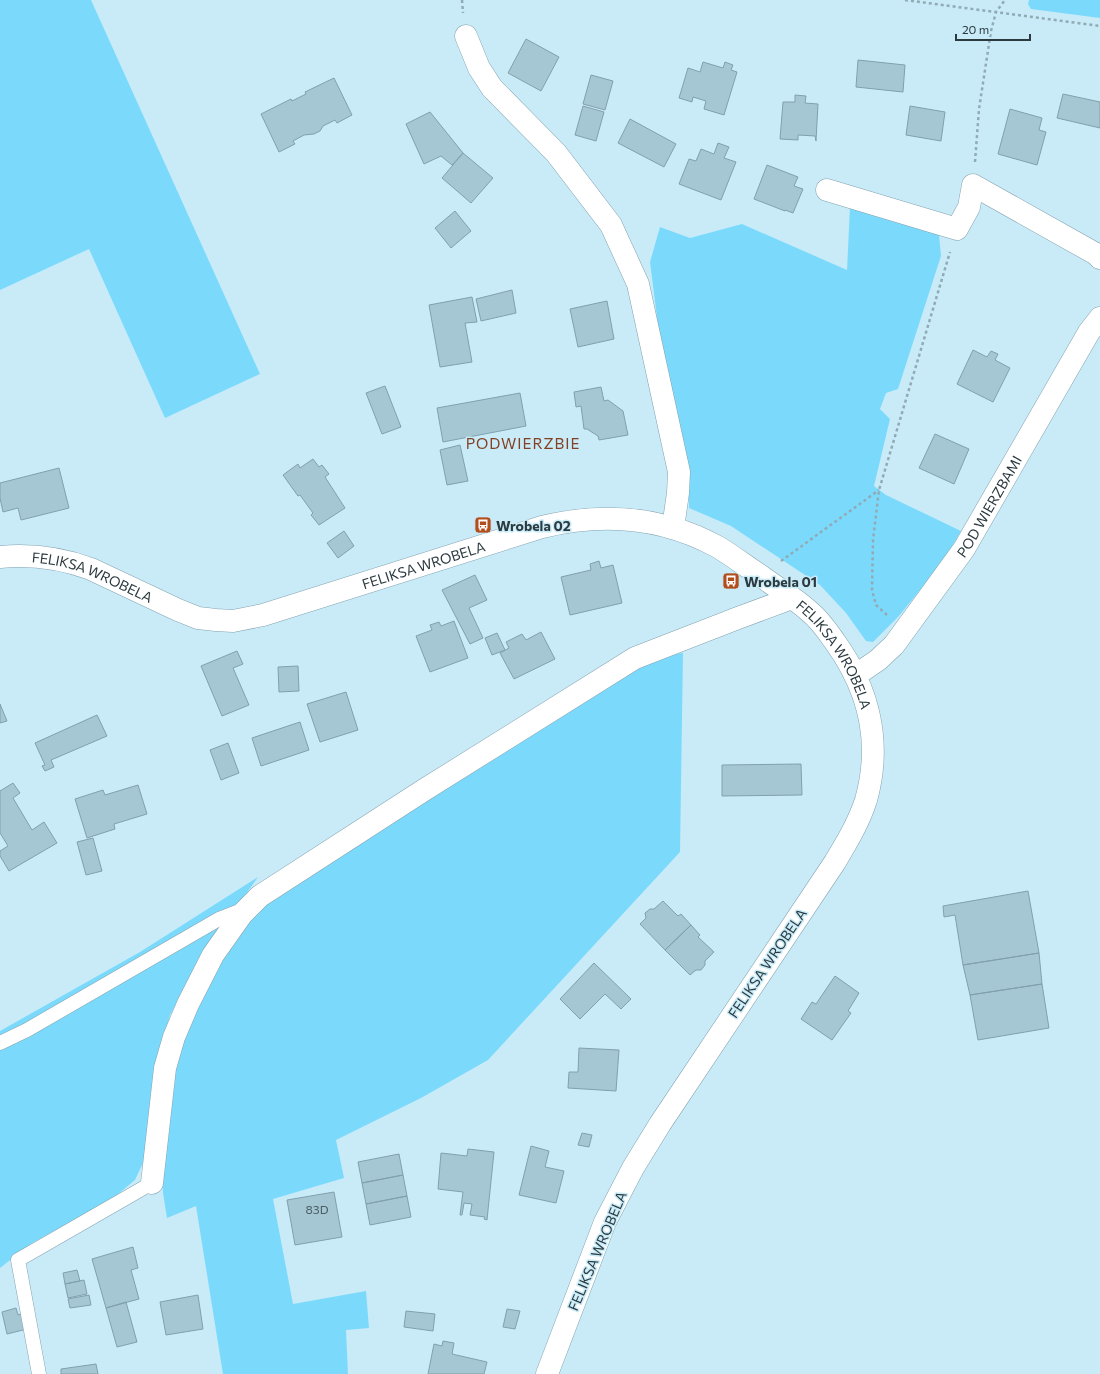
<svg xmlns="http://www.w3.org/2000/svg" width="1100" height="1374" font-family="Commissioner,sans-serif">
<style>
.green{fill:#7bdafc}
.building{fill:#a5c6d3;stroke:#80a0ac}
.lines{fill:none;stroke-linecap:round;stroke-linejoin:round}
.lane-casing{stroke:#83a3b0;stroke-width:15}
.street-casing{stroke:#83a3b0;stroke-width:23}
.path{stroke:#90abb5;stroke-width:2.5;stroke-dasharray:3 3;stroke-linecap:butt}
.lane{stroke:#fff;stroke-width:14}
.street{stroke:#fff;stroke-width:22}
.labels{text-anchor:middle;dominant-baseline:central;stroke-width:3;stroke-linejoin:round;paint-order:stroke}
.number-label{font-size:12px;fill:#4a5d64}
.street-label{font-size:14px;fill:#2c3a3f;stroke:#c9ebf8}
.poi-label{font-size:14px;font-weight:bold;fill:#2c3a3f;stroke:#c9ebf8;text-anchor:start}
.neighbourhood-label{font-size:15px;letter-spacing:1px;fill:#834124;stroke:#c9ebf8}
</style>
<rect width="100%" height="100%" fill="#c9ebf8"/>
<path class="green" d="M0 0H91L260 374 165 418 89 249 0 290Z
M1029 0H1100V18L1031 9 1028 4Z
M850 207 939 235 941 256 898 389 886 393 880 409 890 419 874 486 886 495 961 531 943 562 898 617 873 642 866 641 846 613 820 585 731 526 689 508V487L660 341 650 262 660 227 690 238 742 224 847 270Z
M683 653 680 852 488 1060 421 1098 336 1140 344 1178 273 1199 293 1304 366 1291 369 1328 346 1330 348 1374H223L196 1206 167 1218 163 1193 162 1165 168 1092 189 1018 216 961 246 923 278 894 600 689 664 655Z
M258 877 201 958 170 1015 152 1090 148 1152 135 1180 112 1199 32 1243 0 1268V1031L140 952Z"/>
<path class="building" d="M526 39 559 57 541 91 508 73Z
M858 60 905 65 903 92 856 87Z
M703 62 723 68 725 62 733 65 731 70 737 72 724 115 704 109 706 101 693 97 692 102 679 98 688 68 700 72Z
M591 75 613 81 605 110 583 104Z
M334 78 352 115 337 123 335 120 323 126 320 131 314 134 304 135 293 141 295 144 279 152 261 114 291 99 292 101 306 94 305 92Z
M1063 94 1100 102V128L1057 118Z
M795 95 806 96 805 103 818 104 816 141 815 136 798 135V140L780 139 783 102H795Z
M583 106 604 112 596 141 575 135Z
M910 106 945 112 941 141 906 135Z
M1010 109 1042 118 1039 130 1046 132 1037 165 998 154Z
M430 112 463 153 452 165 441 156 424 164 406 124Z
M630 119 676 144 664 167 618 143Z
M718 143 729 147 724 158 736 162 721 200 679 184 689 159 696 161 701 149 714 154Z
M463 153 493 178 471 203 442 178Z
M767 165 798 177 794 186 803 189 793 213 785 210V211L754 199Z
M455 211 471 231 451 248 435 228Z
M512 290 516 313 481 321 476 299Z
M472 297 477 322 465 323 472 362 440 367 429 305Z
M607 301 614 339 578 347 570 309Z
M973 350 987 357 991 351 998 354 995 360 1010 368 993 402 957 384Z
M385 386 401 427 382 434 366 393Z
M601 387 604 401 608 400 623 411 628 435 599 440 598 436 587 429H584L581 406 576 407 574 392Z
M520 393 526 426 443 442 437 408Z
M935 434 969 449 954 484 919 468Z
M460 445 468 481 447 485 440 450Z
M313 459 319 467 322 465 329 474 325 477 345 508 319 525 311 515 313 513 300 495 298 496 283 475 298 464 300 468Z
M59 468 69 508 21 520 18 508 3 512 0 498V483Z
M344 531 354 546 338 558 327 543Z
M599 561 601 568 613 565 622 603 570 615 561 577 591 570 590 564Z
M475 575 487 600 469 608 483 638 470 644 442 590Z
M454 621 468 658 430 672 416 636 432 630 430 625 439 622 441 626Z
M541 632 555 659 514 679 500 653 509 648 506 642 522 634 526 640Z
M497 633 505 650 492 655 485 638Z
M237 651 243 664 233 668 249 705 222 716 201 666Z
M298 666 299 691 279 692 278 667Z
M346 692 358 730 320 742 307 704Z
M0 704 7 721 0 723Z
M97 715 107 736 51 760 54 767 45 771 42 766 45 765 35 743Z
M300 722 309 750 261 766 252 738Z
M228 743 239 773 221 780 210 750Z
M801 764 802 795 722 796V765Z
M13 783 20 793 13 798 32 830 44 822 57 843 9 871 0 856V851L8 846 0 833V791Z
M138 785 147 814 114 824 115 829 87 838 75 799 103 790 105 795Z
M93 838 102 871 86 875 77 842Z
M1028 891 1039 953 963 965 955 915 944 917 943 906Z
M663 901 678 916 681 914 691 925 665 950 640 924 646 918 645 913 650 909H654Z
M691 925 700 935 698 937 714 952 705 961V965L701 970H696L690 975 665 950Z
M1039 953 1042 984 970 995 963 965Z
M594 963 631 999 621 1009 605 994 580 1019 560 999Z
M835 976 859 993 848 1011 851 1013 832 1040 801 1019 812 1002 816 1004Z
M1042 984 1049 1028 978 1040 970 995Z
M579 1048 619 1050 616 1091 568 1088 569 1072H578Z
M582 1133 592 1135 589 1147 578 1145Z
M531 1146 549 1151 545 1167 564 1171 556 1203 519 1195Z
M468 1149 494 1152 487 1220 484 1219 485 1217 470 1215 472 1204 464 1203 462 1215H460L463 1192 438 1189 441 1153 467 1156Z
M399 1154 403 1175 362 1183 358 1162Z
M403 1175 407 1196 366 1204 362 1183Z
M334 1192 342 1237 295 1245 287 1200Z
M407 1196 411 1217 370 1225 366 1204Z
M133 1247 138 1268 131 1270 139 1299 106 1308 92 1259Z
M77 1270 80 1281 65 1284 63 1273Z
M84 1280 87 1294 68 1298 65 1284Z
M89 1295 91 1305 70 1308 68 1299Z
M198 1295 203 1329 166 1335 160 1302Z
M126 1302 137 1342 117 1347 106 1308Z
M16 1308 18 1315 23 1313 27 1329 7 1334 2 1312Z
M507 1309 520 1311 515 1329 503 1327Z
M406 1311 435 1314 433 1331 404 1327Z
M443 1341 454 1343 452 1354 487 1362 484 1374H428L434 1344 442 1346Z
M96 1364 98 1374H61V1369Z"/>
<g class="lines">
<g class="lane-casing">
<path id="lane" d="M0 1043 27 1030 219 919 237 912 242 914
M39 1374 18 1260 152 1183"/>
</g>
<g class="street-casing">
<g id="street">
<path d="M466 36 479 68 492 88 556 153 611 225 638 284 679 472 678 493 673 528"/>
<path d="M827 190 957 229 969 207 973 185 1096 254 1100 258"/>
<path id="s1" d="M0 557C32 554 61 558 91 569L178 610 198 618 216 620 233 621 263 615 542 527C603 512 663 517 718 547 733 556 747 567 761 576 777 588 795 598 810 612 820 620 828 632 835 642 869 689 882 743 866 800 859 822 847 842 835 862L660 1124 633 1168 605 1222 547 1374"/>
<path id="s2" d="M856 675 878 660 894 645 964 549 1089 332 1100 318"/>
<path d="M152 1183 165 1068 174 1037 188 1004 213 955 242 914 260 896 424 790 635 658 738 618 792 598"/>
</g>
</g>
<path class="path" d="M462 0 463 13
M905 0 1100 26
M975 162 979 109 991 31 996 12 1005 0
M781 561 879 490
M887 615 876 605 872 590 873 540 879 490 950 252"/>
<use href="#lane" class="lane"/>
<use href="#street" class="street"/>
</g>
<defs>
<g id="bus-square" transform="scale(0.9)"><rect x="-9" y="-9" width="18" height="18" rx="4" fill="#b24e1c" stroke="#c9ebf8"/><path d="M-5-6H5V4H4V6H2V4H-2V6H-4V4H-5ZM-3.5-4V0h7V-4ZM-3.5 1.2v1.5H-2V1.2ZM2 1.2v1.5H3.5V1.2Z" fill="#fff"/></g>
</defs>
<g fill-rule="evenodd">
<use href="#bus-square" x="483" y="525"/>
<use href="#bus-square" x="731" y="581"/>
</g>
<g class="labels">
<g class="number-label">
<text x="317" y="1209">83D</text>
</g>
<g class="street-label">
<text stroke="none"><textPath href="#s2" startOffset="217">POD WIERZBAMI</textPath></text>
<text stroke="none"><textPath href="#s1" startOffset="444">FELIKSA WROBELA</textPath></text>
<text stroke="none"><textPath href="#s1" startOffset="96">FELIKSA WROBELA</textPath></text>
<text stroke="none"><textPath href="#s1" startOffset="912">FELIKSA WROBELA</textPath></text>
<text transform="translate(767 963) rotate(-56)">FELIKSA WROBELA</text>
<text transform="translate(597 1251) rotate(-67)">FELIKSA WROBELA</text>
</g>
<g class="poi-label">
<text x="496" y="525">Wrobela 02</text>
<text x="744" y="581">Wrobela 01</text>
</g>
<g class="neighbourhood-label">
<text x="523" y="443">PODWIERZBIE</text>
</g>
</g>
<path d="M956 34v6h74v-6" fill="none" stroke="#2c3a3f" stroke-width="2"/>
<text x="962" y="34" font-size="12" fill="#2c3a3f" stroke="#c9ebf8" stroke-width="3" paint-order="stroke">20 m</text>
</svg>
